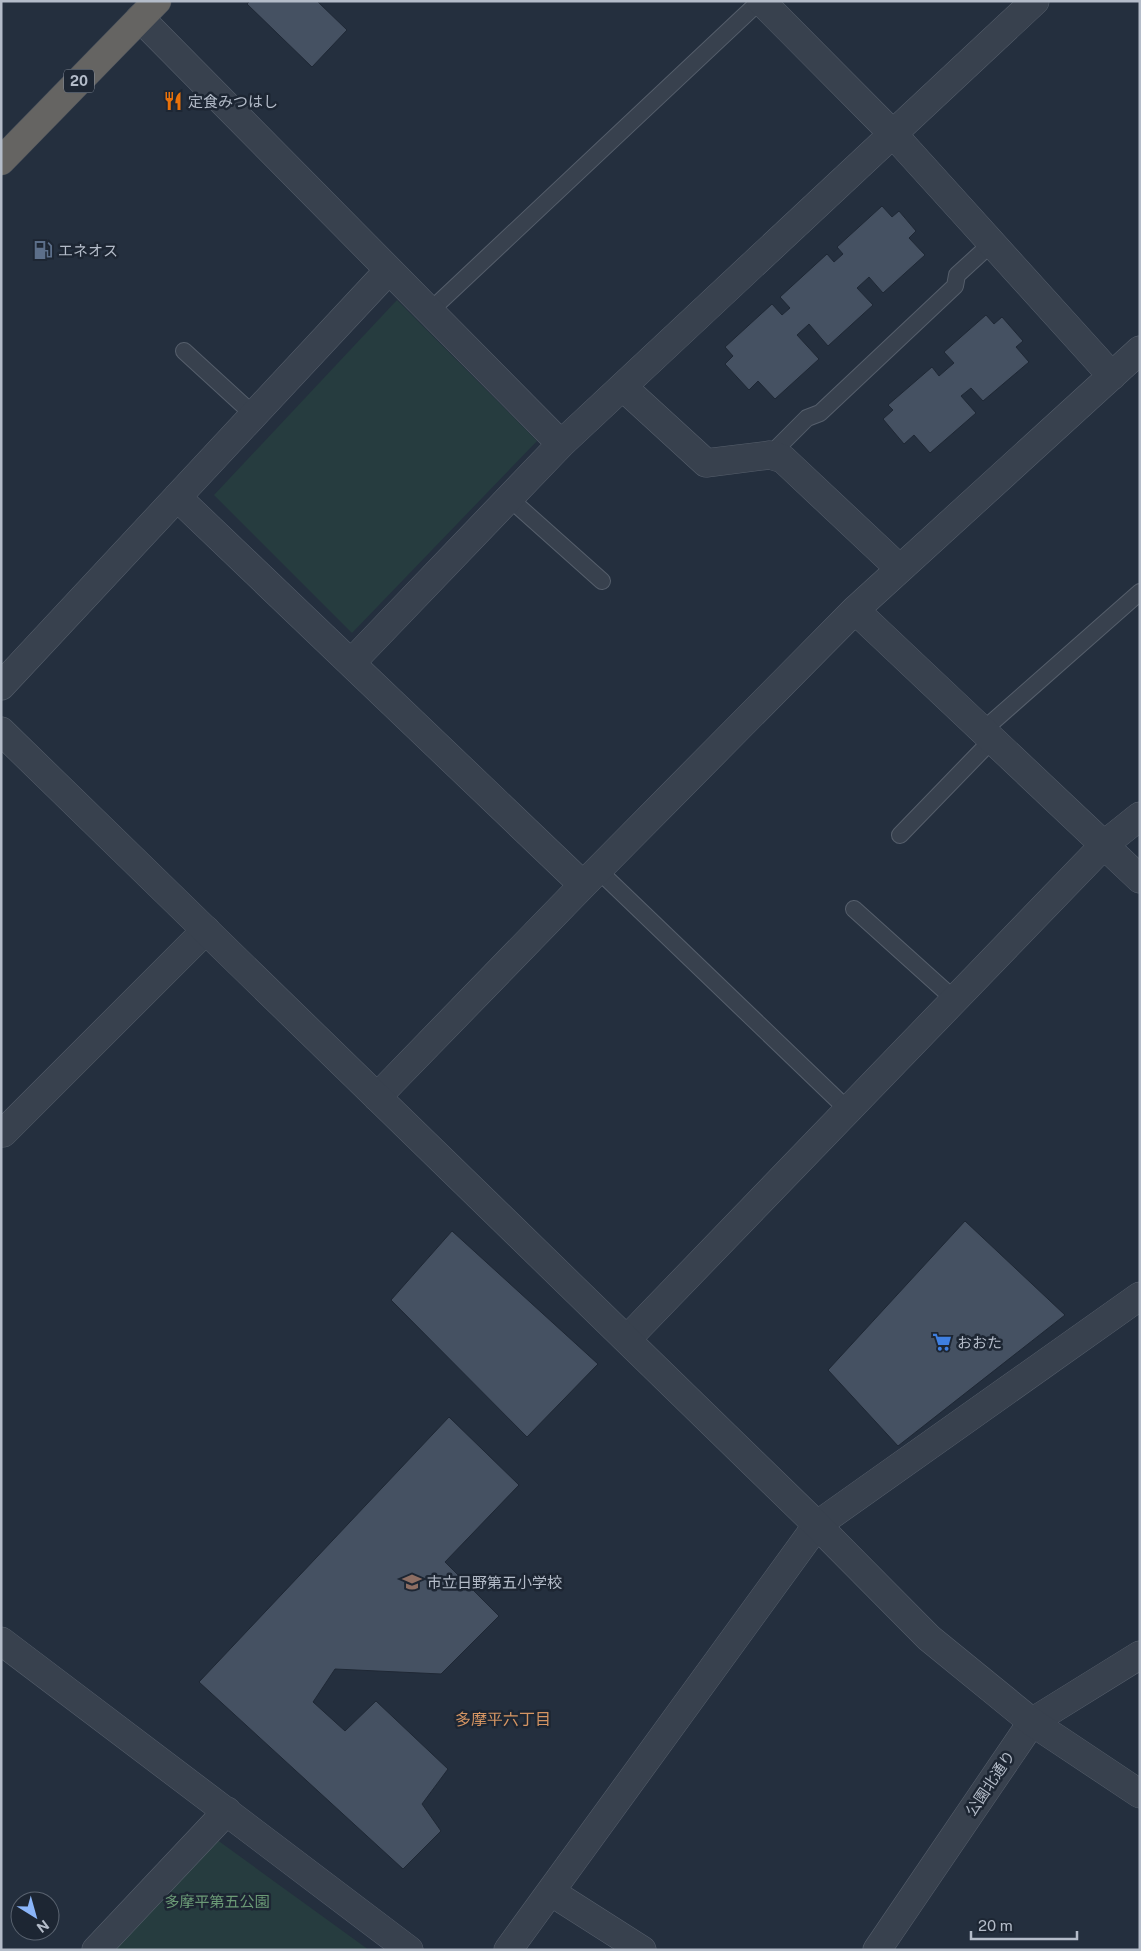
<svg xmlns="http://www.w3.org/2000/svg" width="1141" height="1951" font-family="'Public Sans','Noto Sans JP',sans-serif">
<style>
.green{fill:#263c3f}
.building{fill:#455162;stroke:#1f2835}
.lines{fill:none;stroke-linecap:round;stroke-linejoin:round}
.service-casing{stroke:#565f6c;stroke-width:18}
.minor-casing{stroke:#565f6c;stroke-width:29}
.tertiary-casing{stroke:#565f6c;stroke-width:29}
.trunk-casing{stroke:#434c59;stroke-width:29}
.service{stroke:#38414e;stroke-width:16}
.minor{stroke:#38414e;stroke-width:28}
.tertiary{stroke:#38414e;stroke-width:28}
.trunk{stroke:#656462;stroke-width:28}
.labels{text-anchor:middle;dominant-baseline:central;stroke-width:5;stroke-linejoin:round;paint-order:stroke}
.shield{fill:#1d2633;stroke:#878f9c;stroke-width:1}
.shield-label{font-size:14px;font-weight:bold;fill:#b4bcc9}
.poi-label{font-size:15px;fill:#b4bcc9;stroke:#1d2633;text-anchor:start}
.street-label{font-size:15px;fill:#b4bcc9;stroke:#1d2633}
.park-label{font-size:15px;fill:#6b9a76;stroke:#1d2633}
.neighbourhood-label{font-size:16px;fill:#d59563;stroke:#1d2633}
</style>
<rect width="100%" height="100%" fill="#242f3e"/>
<path class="green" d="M397 300 537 441 352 633 214 495Z
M209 1834 369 1950H108Z"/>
<path class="building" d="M250 1H317L347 30 312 67 247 4Z
M882 206 892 217 899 211 916 231 909 238 925 255 883 293 869 277 857 288 873 305 828 346 809 324 797 335 819 359 775 399 758 381 749 390 725 364 733 356 725 347 772 304 782 315 790 308 780 297 827 254 834 262 843 254 837 247Z
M986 315 994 324 1002 317 1023 341 1016 347 1029 362 983 401 971 388 961 396 976 413 930 453 914 435 904 444 883 419 893 410 888 405 932 367 939 376 954 363 944 352Z
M965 1221 1065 1315 898 1446 828 1370Z
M452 1231 598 1364 527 1437 391 1300Z
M449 1417 519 1485 445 1562 499 1616 441 1674 335 1669 313 1702 345 1731 376 1701 448 1769 422 1804 441 1831 403 1869 199 1682Z"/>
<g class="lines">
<g class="service-casing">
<path id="service" d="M430 311 760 1
M184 351 254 415
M770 455 807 418 820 413 955 286 957 275 992 243
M509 498 602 581
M981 732 1140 592
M900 835 991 741
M598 870 847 1109
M854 909 954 999"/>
</g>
<g class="minor-casing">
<path id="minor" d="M761 1 893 134 1112 376
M140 18 561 444
M623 387 706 463 770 455 783 459 899 568
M177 497 583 885
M855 610 1140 879
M351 663 561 444 1035 1
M1 686 389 270
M377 1097 583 885 855 610 1140 350
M1 1131 3 1133 206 930
M627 1339 1105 844 1140 816
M1 1641 409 1950
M551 1892 642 1950
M96 1950 227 1811
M508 1950 817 1525 1140 1296
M877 1950 1032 1722 1140 1655"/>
</g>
<g class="tertiary-casing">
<path id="tertiary" d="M1 731 817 1525 929 1638 1032 1722 1140 1794"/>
</g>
<g class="trunk-casing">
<path id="trunk" d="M1 161 157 1"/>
</g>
<use href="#service" class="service"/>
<use href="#minor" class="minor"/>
<use href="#tertiary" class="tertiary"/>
<use href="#trunk" class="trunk"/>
</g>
<defs>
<g id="restaurant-bare" transform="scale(1.5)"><path d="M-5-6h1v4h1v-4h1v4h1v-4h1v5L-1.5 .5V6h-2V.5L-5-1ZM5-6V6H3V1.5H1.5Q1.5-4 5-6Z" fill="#e8710a" stroke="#1d2633" stroke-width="2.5" paint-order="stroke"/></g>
<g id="fuel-bare" transform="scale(1.5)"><path d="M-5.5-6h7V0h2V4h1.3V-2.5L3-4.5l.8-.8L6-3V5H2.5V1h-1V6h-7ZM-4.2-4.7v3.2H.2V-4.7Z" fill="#5c6f8a" stroke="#1d2633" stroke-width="2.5" paint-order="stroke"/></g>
<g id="supermarket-bare" transform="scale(1.5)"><path d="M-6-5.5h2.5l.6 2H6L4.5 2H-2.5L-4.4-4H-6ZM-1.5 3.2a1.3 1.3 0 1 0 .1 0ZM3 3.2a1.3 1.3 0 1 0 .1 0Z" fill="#3f7fe0" stroke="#1d2633" stroke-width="2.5" paint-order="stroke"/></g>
<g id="school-bare" transform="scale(1.5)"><path d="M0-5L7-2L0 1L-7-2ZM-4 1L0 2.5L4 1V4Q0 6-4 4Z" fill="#8d6e63" stroke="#1d2633" stroke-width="2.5" paint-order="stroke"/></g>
</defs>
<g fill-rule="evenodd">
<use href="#restaurant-bare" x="173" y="101"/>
<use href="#fuel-bare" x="43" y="250"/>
<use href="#supermarket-bare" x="942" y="1342"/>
<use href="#school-bare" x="412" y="1582"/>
</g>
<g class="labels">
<rect class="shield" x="64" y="69.5" width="30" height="23" rx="4"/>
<g class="shield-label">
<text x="79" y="81">20</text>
</g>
<g class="poi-label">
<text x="188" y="101">定食みつはし</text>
<text x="58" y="250">エネオス</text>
<text x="957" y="1342">おおた</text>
<text x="427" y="1582">市立日野第五小学校</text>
</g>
<g class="street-label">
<text transform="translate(990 1783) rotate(-56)">公園北通り</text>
</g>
<g class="park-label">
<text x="217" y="1901">多摩平第五公園</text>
</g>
<g class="neighbourhood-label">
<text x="503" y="1719">多摩平六丁目</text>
</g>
</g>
<rect width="1141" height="1951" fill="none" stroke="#b4bcc9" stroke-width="5"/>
<g transform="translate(35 1916) rotate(143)"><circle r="24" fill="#1d2633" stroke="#59626f"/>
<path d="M0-4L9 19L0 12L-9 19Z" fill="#8ab4f8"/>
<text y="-8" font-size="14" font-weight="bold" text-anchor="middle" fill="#b4bcc9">N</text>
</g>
<path d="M971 1931v8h106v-8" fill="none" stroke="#b4bcc9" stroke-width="2.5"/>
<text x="978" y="1931" font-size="15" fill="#b4bcc9" stroke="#1d2633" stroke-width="4" paint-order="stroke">20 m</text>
</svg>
